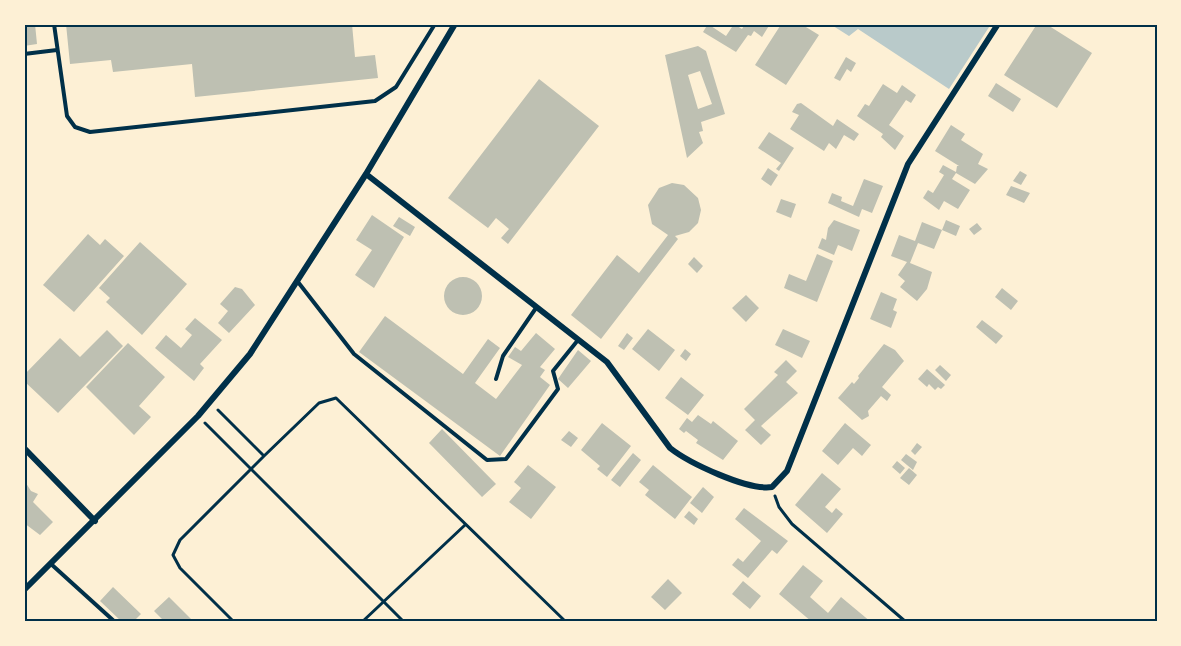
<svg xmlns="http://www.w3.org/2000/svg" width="1181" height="646" font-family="'Libre Baskerville',serif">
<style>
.green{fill:#b9caca}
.building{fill:#bec0b2;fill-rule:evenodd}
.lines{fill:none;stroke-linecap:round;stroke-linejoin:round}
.path{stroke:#003049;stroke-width:3}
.service{stroke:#003049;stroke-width:4}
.minor{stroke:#003049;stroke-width:6}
.neatline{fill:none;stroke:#003049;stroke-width:2}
</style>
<rect width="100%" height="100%" fill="#fdf0d5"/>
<path class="green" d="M830 24H991L949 89 858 29 849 36Z"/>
<path class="building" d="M24 24H35L37 44 24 46Z
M66 24H352L355 57 375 55 378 78 195 97 192 64 113 72 111 60 70 64Z
M708 24 726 36 734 24 742 29 745 24H770L762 37 754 31 751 36 748 35 736 52 703 32Z
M776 24H801L819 35 786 85 755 65 780 26Z
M1037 24H1046L1092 53 1057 108 1004 75Z
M698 46 706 51 725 114 701 122 703 131 699 132 703 143 687 158 665 55ZM700 71 712 104 698 109 688 75Z
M846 57 856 63 851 72 847 69 840 81 834 78Z
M539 79 599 126 508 244 501 238 509 229 496 218 488 228 448 198Z
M996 83 1021 99 1013 112 988 96Z
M883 84 897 93 902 85 916 95 911 103 906 100 889 125 904 136 895 150 881 137 883 134 857 116 865 104 869 106Z
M801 103 833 126 837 119 859 134 854 141 844 135 836 149 829 143 824 151 790 129 799 115 792 112 797 104Z
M951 125 965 134 961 140 983 154 978 164 988 169 975 184 956 173 952 179 970 190 958 209 944 201 939 210 923 198 928 190 933 193 944 175 939 172 943 165 956 172 957 166H959L935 151Z
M769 132 794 148 779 171 776 169 781 163 758 148Z
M768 168 778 175 771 186 761 179Z
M1020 171 1027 175 1021 185 1013 181Z
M864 179 883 186 872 213 862 209 859 217 828 203 832 193 842 197 841 201 853 206Z
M672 183 684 185 698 198 701 210 698 223 689 232 675 236 678 239 601 339 571 315 617 255 639 273 668 235 652 224 648 205 659 188Z
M1011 186 1030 193 1024 203 1006 195Z
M781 199 796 204 791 218 776 212Z
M372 215 404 237 374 288 355 275 372 250 356 240Z
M399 217 415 227 410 236 393 226Z
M834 220 860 230 852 251 838 245 834 255 818 248 822 238 826 240 828 228Z
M946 220 960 226 956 236 942 230 934 249 918 243 910 263 932 272 927 289 917 301 900 287 905 281 898 275 907 262 891 256 899 235 915 241 922 222 942 230Z
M977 223 982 229 974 235 969 229Z
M88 234 100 245 105 239 124 256 74 312 43 285Z
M140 242 187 284 142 335 106 302 110 298 99 288Z
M817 254 833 261 817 302 784 288 789 274 806 281Z
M694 257 703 266 697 273 688 264Z
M444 296a19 19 0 1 1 38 0a19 19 0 1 1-38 0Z
M235 287 242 289 255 305 229 333 218 323 228 311 220 304Z
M1002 288 1018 301 1011 310 995 297Z
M881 292 897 299 893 310 897 312 891 328 870 319Z
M746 295 759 308 746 322 732 308Z
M385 316 463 374 488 339 500 348 475 383 496 399 522 365 508 357 515 347 521 351 536 333 555 349 540 367 545 370 540 377 550 385 500 456 359 352Z
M195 318 222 340 200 364 204 368 194 381 155 348 166 335 181 348 192 335 185 329Z
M982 320 1003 336 996 344 976 327Z
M648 329 675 350 659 371 632 349Z
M783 329 810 341 802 358 775 345Z
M107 330 123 346 58 413 24 381V375L60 338 80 357Z
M627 333 633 338 624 350 618 346Z
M128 343 165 377 139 406 151 417 134 435 86 387Z
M884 344 895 350 904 361 882 387 891 395 887 401 881 396 868 411 869 416 862 420 838 398 852 382 854 384 859 378 858 376Z
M685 349 691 354 686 361 680 356Z
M578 350 591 361 568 388 558 379Z
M786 360 797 371 786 382 798 393 761 426 771 435 761 445 745 430 755 420 744 409 778 375 774 372Z
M940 365 951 375 946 381 935 370Z
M927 369 945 385 941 389 938 387 935 390 929 384 927 387 918 379Z
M681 377 704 395 688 415 665 398Z
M698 415 711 424 713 421 738 441 723 460 696 443 698 440 686 431 684 433 679 429 687 418 692 422Z
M602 423 631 446 607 477 597 469 600 466 581 450Z
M845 423 871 445 862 456 853 448 838 465 822 451Z
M442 429 496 484 482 497 429 443Z
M569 431 578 438 571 447 561 440Z
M917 443 922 447 915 455 911 451Z
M633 453 641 460 620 487 611 480Z
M906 454 917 462 913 470 901 460Z
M897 461 905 468 900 474 892 467Z
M528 465 556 487 531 519 509 502 521 488 514 482Z
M653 465 692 497 675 519 645 495 649 490 639 482Z
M909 468 917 475 909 485 900 478Z
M822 473 841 489 825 507 832 513 836 508 843 514 827 533 795 505Z
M24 480 31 491 38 494 33 502 53 522 40 535 24 523Z
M703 487 714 497 702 513 690 503Z
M744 508 788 541 777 554 772 550 748 578 732 565 738 558 743 562 761 541 735 519Z
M689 511 698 519 694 525 684 517Z
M803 565 823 581 810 597 828 613 841 597 871 622H812L779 594Z
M668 579 682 593 665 610 651 597Z
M743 581 761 596 750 609 732 594Z
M113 587 141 614 133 622H122L100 601Z
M169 597 194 622H165L154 611Z"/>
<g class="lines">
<path class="path" d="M218 410 264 456 251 469 404 622
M205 423 251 469 180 540 173 555 180 568 234 622
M264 456 319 403 336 398 566 622
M775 496 779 507 792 524 906 622
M362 622 465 525"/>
<path class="service" d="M54 24 67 116 75 127 90 132 375 101 396 87 435 24
M24 54 57 50
M298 282 354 354 487 460 506 459 558 389 553 371 578 340
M496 379 503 356 536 308
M51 564 115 622"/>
<path class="minor" d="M366 174 607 362 670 448C689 463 748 491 772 487L787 471 908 164 998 24
M24 448 95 521
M24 590 198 416 250 354 366 174 455 24"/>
</g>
<rect width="1181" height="646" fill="none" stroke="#fdf0d5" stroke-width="51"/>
<rect x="26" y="26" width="1130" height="594" class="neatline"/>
</svg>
